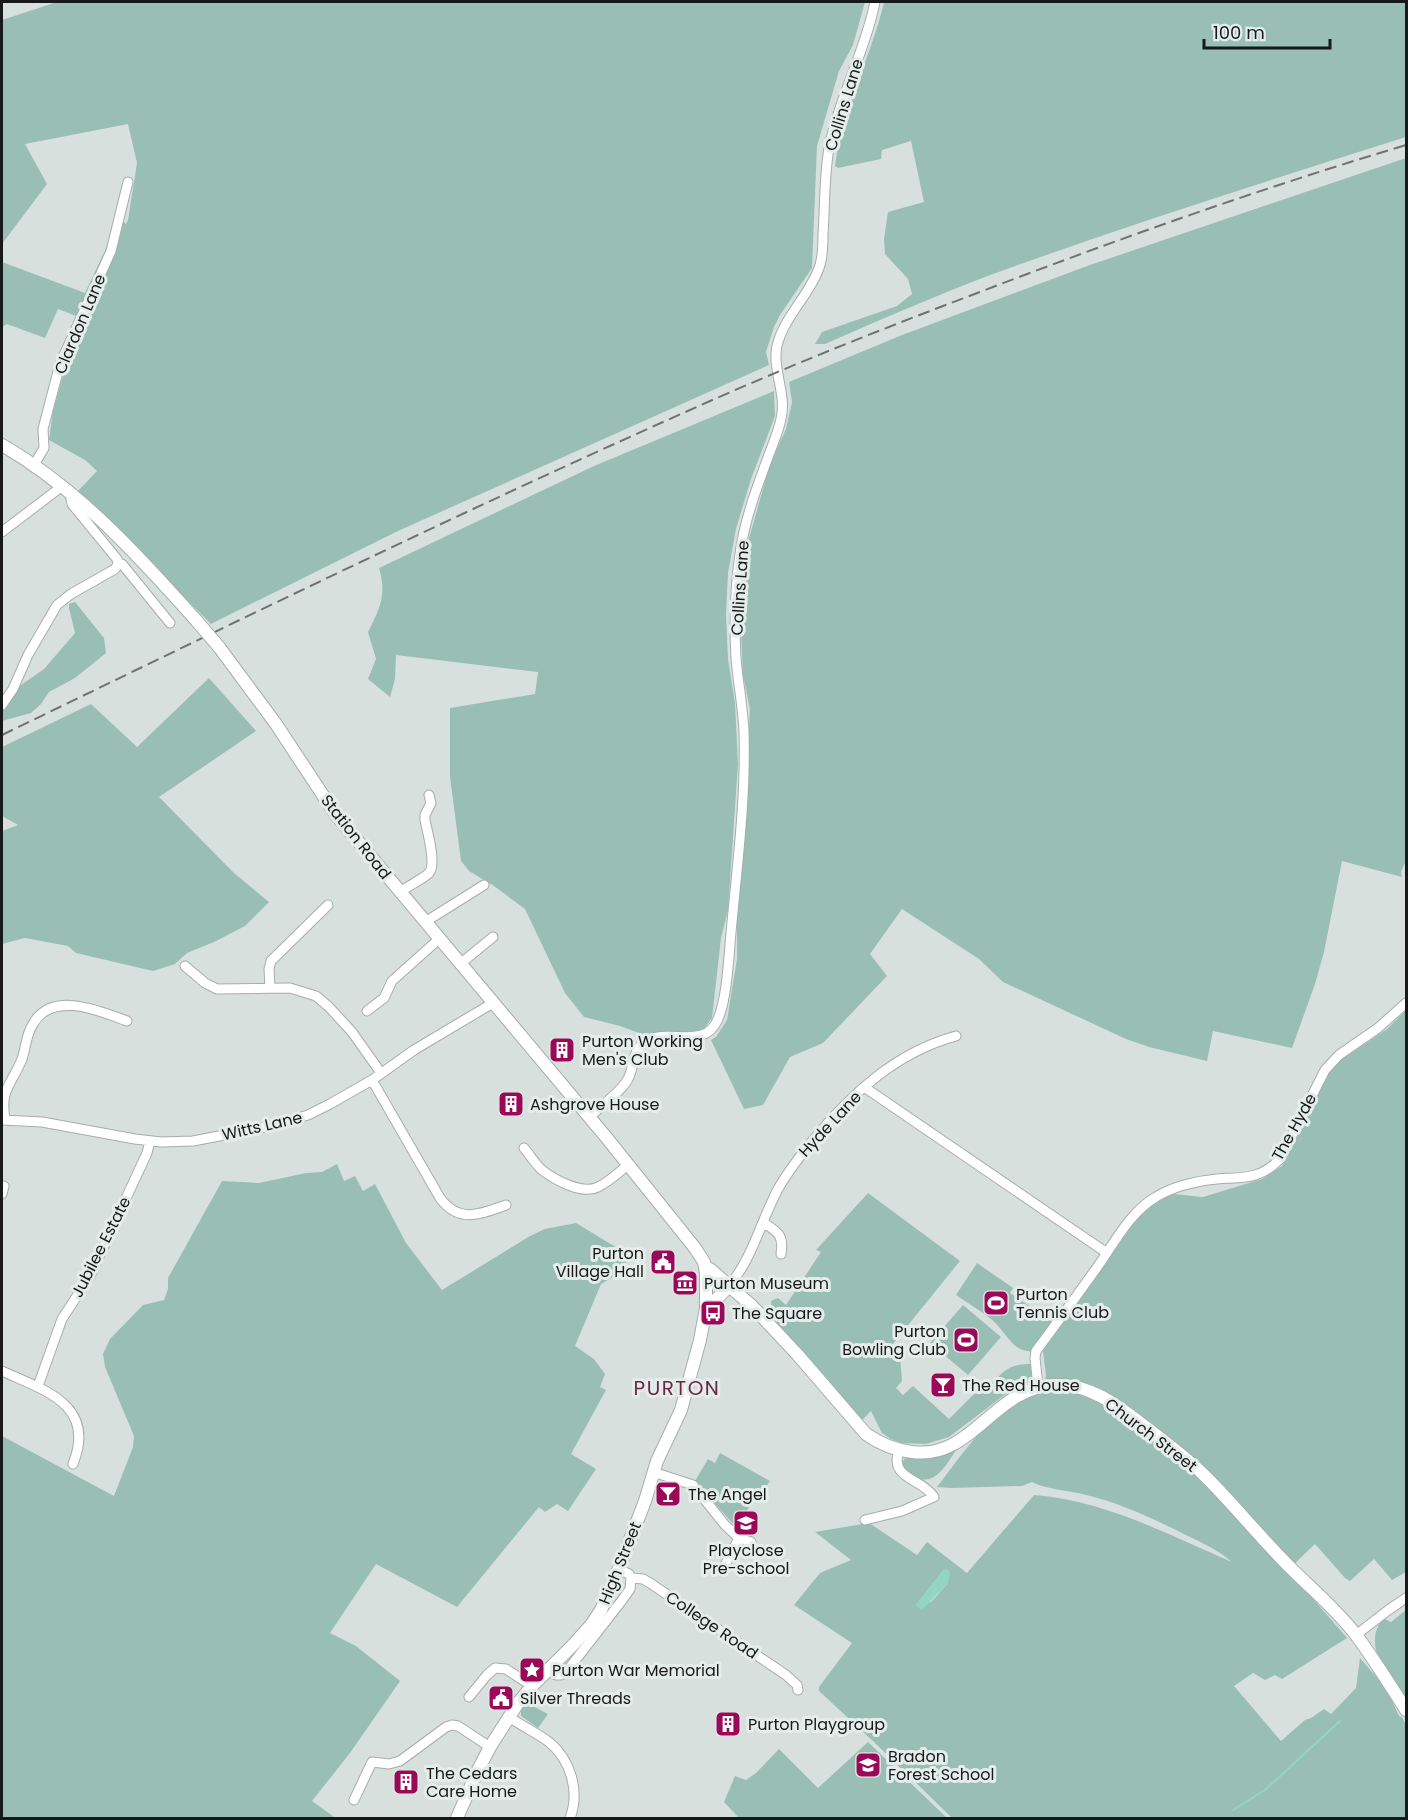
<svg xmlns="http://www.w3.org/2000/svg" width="1408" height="1820" font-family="Poppins,sans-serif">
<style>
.green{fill:#99bfb4;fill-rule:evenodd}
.water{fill:#93d5c3}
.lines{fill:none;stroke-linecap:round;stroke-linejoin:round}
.stream{stroke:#93d5c3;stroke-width:2}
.minor-casing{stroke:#a6adab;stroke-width:11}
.tertiary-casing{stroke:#a6adab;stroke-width:14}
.minor{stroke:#fff;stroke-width:9}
.tertiary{stroke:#fff;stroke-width:12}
.rail{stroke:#6e7372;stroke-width:2;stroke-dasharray:12 6;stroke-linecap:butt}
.tertiary-bridge-casing{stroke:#a6adab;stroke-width:14;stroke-linecap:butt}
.tertiary-bridge{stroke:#fff;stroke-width:12}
.labels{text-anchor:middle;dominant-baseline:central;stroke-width:6;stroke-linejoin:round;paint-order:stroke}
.street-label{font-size:16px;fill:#161918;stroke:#e5edeb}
.poi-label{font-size:16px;fill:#161918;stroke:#e5edeb;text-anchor:start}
.quarter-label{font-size:20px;letter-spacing:1.5px;fill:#6a2844;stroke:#e5edeb}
</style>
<rect width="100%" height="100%" fill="#d8e0de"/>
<path class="green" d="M57 2H865L853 45 839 71 817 146 812 268 780 315 774 327 766 352 769 365 398 531 211 624 78 491 97 471 85 460 49 440 53 411 64 372 87 320 58 309 45 338 7 324 2 327V262L85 293 108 244 113 225 123 221 126 224 128 220 137 163 128 124 25 144 47 184 2 244V20Z
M884 2H1406V137C1277 178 1147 219 1018 265 953 288 889 316 825 344H815L822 332 897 306 912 294 908 279 885 254 884 239 888 212 924 202 911 141 882 150 881 159 838 168 835 166C842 109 871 58 884 2Z
M1406 158V861L1401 872 1402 877 1342 861 1324 952 1315 984 1292 1048 1213 1031 1207 1061 1149 1047 1126 1039 1003 982 979 959 902 909 870 954 887 976 823 1043 790 1057 763 1105 744 1109 711 1040 716 1037 727 1020 737 959V905L744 826 750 709 743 675 740 611 746 549 770 464 786 429 792 402 789 382 902 335 1090 265Z
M774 391 775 416 751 479 736 529 728 573 726 615 728 659 735 703 738 764 728 910 721 938 712 1018 703 1030 689 1035 664 1032 642 1034 620 1026 584 1017 565 993 525 909 494 886 469 871 461 861 450 777V708L535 694 538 672 396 655 395 679 390 697 368 679 376 659 368 632C380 608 387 595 379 568L594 466Z
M75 602 104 638 106 653 75 678 49 692 41 704 31 713 2 721V710L21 685 44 669 75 633 69 608V604Z
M209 678 256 731 159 797 234 873 269 902 245 926 214 942 187 953 175 964 153 971 76 953 68 946 25 938 2 944V831L18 825 2 816V747L91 704 137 747Z
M1406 1010V1572L1392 1580 1374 1559 1350 1581 1345 1578 1315 1544 1288 1570 1347 1638 1282 1679 1275 1675 1265 1680 1253 1673 1234 1686 1281 1741 1305 1720 1311 1718 1324 1709 1331 1714 1356 1688 1360 1658 1386 1688 1399 1716 1402 1717 1406 1725V1818H952L873 1741 819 1691V1687L852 1643 794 1605 820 1573 851 1560 815 1532 869 1523 917 1555 927 1542 967 1573 1034 1495C1104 1500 1169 1535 1232 1562 1216 1548 1195 1540 1176 1530 1147 1516 1117 1502 1086 1495 1068 1490 1048 1490 1032 1482L1022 1486 951 1488 937 1487C959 1459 980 1426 1010 1406 1019 1400 1030 1396 1040 1391L1046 1376 1043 1351C1011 1356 1011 1336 991 1319 980 1310 967 1303 956 1295L977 1263 1013 1288 1010 1293 1058 1325 1123 1234 1150 1203 1173 1194 1203 1197 1262 1179 1282 1166 1328 1074 1339 1061 1387 1029ZM934 1582 948 1583 931 1602 916 1605Z
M337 1164 344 1181 355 1176 363 1191 375 1184 406 1243 442 1290 530 1236 545 1229 576 1223 632 1257 625 1263 623 1271 601 1284 575 1346 594 1359 605 1374 600 1387 606 1390 571 1454 596 1469 568 1511 557 1504 545 1512 539 1507 457 1607 376 1564 330 1633 356 1646 400 1681 350 1753 312 1801 334 1817 333 1818H2V1436L114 1496 133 1447 134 1436 105 1367 103 1354 110 1339 143 1305 164 1300 168 1289V1278L222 1181 259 1183 306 1173 322 1172Z
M868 1193 960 1261 892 1345 900 1355 902 1381 896 1388 903 1395 913 1386 949 1419 978 1390 976 1387 983 1380 990 1386C1004 1371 1008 1364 1031 1364L1035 1368 1034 1379 1027 1385 1007 1393 949 1437 926 1444 902 1443 891 1439 882 1433 871 1411 861 1421 826 1377 774 1323 777 1318 772 1311 771 1301 778 1298 786 1305 821 1252 816 1250Z
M963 1305 1001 1337 968 1375 930 1343Z
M958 1447C949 1460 937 1486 918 1478 911 1475 907 1472 902 1466L903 1461 905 1458Z
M720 1453 770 1481 760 1495 757 1494 741 1520 735 1526 695 1481 708 1459 715 1463Z
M1406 1610V1700C1389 1676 1361 1647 1383 1618L1391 1622Z
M527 1703 548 1714 538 1728 521 1716V1710Z
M868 1742 947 1818H739L724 1802 735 1776 746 1780 756 1773 779 1749 818 1788Z"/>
<path class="water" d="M946 1569 950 1572 948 1583 923 1609 921 1610 916 1605 942 1571Z"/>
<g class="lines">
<path class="stream" d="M1233 1810 1265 1790 1340 1721"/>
<g class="minor-casing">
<path id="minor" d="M34 465 44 448 43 429 60 364 111 251 128 182
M2 532 61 487
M118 564H122L170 623
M2 705 13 689 28 655 57 605 71 594 115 569 118 564 117 559 72 504 71 499 73 495
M400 892C408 886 423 879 429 873 437 864 427 831 425 820V815L431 803 429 795
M425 922 484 885
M460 964 493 937
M185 966 205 983 217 989 290 988 316 996 329 1007 352 1032 381 1073
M270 988 269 969 271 961 328 905
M367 1011 384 998 392 981 439 939
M372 1080 440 1198C459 1224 481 1214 506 1205
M864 1087 1107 1253
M589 1117C600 1107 621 1092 628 1079 635 1066 632 1049 646 1041 669 1027 705 1051 718 1019 728 996 729 949 732 922 738 859 746 795 744 732 743 707 738 683 736 658 734 624 735 588 740 554 744 522 756 490 767 460 772 446 778 433 781 419 787 394 772 370 777 346 784 316 811 294 820 265 823 255 823 244 823 234 825 206 824 176 829 148 839 98 865 52 875 2
M2 1120 42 1122 135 1139 161 1142 193 1141 271 1126 308 1115 330 1104 372 1080 414 1050 493 1003
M5 1120C0 1088 11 1086 22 1059 26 1048 26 1034 33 1024 52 990 100 1011 127 1021
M524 1148C530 1155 535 1164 542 1170 555 1180 582 1195 598 1187 609 1182 619 1172 628 1165
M2 1194 4 1186
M764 1223C778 1232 784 1235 781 1254
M730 1285C753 1256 760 1224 777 1191 787 1172 800 1156 814 1139 852 1093 897 1052 956 1036
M2 1371C43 1390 97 1404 73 1464
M38 1386 62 1319 90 1276 147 1153 150 1141
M1038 1387 1035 1358 1036 1351C1057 1323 1078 1294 1098 1266 1115 1242 1130 1212 1156 1197 1174 1186 1197 1181 1217 1179 1244 1177 1260 1180 1280 1159L1325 1070 1339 1055 1378 1028 1406 1003
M653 1472 693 1485 725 1525 739 1538
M865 1520 902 1511 934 1497C921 1477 889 1480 899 1450
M619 1569 629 1574 631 1578 643 1579 650 1583 786 1675 797 1685 798 1690
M722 1571 739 1538 751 1542
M1356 1635 1387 1611 1406 1598
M548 1669 556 1675H561L567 1671 623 1599 630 1589 631 1578
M469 1697 487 1675 495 1668 506 1669 532 1686
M509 1717C522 1726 537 1733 549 1742 571 1760 580 1792 570 1818
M354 1800 372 1762 389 1764 400 1761 446 1727 452 1725 458 1726 490 1747"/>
</g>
<g class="tertiary-casing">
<path id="tertiary" d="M2 445C78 489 137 554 195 619
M219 647 276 724 336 815 606 1137 695 1248 704 1262 706 1273V1308L700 1340 681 1410 657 1461 645 1501 613 1584 601 1610 591 1625 573 1645 532 1686 518 1703 490 1747 477 1772 457 1818
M706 1268 710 1269 752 1306 797 1354 866 1434C880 1444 896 1450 912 1452 973 1460 993 1387 1055 1385 1089 1383 1118 1406 1143 1425 1165 1442 1187 1458 1206 1477 1232 1503 1255 1531 1280 1557 1305 1584 1334 1606 1356 1635 1374 1659 1390 1685 1406 1710
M706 1308 710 1306 730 1285"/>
</g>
<use href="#minor" class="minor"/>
<use href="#tertiary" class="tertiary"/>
<path class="rail" d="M2 735C227 626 452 516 681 414 776 371 874 332 972 295 1115 240 1259 189 1406 145"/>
<g class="tertiary-bridge-casing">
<path id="tertiary-bridge" d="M195 619 219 647"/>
</g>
<use href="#tertiary-bridge" class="tertiary-bridge"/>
</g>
<defs>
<g id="building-square" transform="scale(1.35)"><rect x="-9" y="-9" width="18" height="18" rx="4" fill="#9a0858" stroke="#e5edeb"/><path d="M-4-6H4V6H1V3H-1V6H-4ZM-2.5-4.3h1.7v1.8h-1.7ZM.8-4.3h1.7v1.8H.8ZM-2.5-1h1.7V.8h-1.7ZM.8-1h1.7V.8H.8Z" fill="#fff"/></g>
<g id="civic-square" transform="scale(1.35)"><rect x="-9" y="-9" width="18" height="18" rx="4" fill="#9a0858" stroke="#e5edeb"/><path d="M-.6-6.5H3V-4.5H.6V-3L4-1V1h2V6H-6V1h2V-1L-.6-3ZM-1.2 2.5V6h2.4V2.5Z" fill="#fff"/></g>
<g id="museum-square" transform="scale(1.35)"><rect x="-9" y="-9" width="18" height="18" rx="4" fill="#9a0858" stroke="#e5edeb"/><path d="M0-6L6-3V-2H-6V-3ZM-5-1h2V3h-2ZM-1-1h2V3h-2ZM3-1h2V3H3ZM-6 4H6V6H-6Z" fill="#fff"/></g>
<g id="stadium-square" transform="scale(1.35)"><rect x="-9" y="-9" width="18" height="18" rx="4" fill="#9a0858" stroke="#e5edeb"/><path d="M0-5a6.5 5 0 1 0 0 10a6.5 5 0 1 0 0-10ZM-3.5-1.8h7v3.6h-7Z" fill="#fff"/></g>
<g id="bus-square" transform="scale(1.35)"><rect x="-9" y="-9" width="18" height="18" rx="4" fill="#9a0858" stroke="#e5edeb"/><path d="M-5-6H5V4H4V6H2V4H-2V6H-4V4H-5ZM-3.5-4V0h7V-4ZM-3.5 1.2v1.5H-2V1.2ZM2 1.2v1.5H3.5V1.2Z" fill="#fff"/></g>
<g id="bar-square" transform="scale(1.35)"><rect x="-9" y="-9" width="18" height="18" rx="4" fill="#9a0858" stroke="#e5edeb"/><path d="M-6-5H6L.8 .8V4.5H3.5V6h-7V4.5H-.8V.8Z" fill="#fff"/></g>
<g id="school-square" transform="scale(1.35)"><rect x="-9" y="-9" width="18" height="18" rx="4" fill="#9a0858" stroke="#e5edeb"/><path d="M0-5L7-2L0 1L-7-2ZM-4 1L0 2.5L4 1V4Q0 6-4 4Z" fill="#fff"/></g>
<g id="sight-square" transform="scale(1.35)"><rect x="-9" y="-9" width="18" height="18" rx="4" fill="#9a0858" stroke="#e5edeb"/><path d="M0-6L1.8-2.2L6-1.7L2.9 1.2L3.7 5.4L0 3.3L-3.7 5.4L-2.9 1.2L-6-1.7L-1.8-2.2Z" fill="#fff"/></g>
</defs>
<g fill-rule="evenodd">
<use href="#building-square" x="562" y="1050"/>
<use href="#building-square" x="511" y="1104"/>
<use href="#civic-square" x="663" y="1262"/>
<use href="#museum-square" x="685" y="1283"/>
<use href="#stadium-square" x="996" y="1303"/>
<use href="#bus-square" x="713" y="1313"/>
<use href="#stadium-square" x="966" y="1340"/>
<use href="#bar-square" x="943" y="1385"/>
<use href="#bar-square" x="668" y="1494"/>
<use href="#school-square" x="746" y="1523"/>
<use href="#sight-square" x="532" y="1670"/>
<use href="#civic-square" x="501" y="1698"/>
<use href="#building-square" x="728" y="1724"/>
<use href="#school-square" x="868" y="1765"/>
<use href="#building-square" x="406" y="1782"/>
</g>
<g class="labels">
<g class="street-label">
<text transform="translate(844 105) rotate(-73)">Collins Lane</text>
<text transform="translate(80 324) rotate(-67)">Clardon Lane</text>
<text transform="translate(740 588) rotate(-86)">Collins Lane</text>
<text transform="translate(356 837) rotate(52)">Station Road</text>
<text transform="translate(830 1124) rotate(-47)">Hyde Lane</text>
<text transform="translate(262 1126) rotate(-13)">Witts Lane</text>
<text transform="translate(1294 1127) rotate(-61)">The Hyde</text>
<text transform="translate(101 1247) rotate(-63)">Jubilee Estate</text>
<text transform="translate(1151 1435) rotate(37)">Church Street</text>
<text transform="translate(620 1563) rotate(-68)">High Street</text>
<text transform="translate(712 1625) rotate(34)">College Road</text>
</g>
<g class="poi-label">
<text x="582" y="1041">Purton Working<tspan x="582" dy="18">Men's Club</tspan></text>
<text x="530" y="1104">Ashgrove House</text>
<text x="644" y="1253" text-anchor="end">Purton<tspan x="644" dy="18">Village Hall</tspan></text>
<text x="704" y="1283">Purton Museum</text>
<text x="1016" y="1294">Purton<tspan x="1016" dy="18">Tennis Club</tspan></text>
<text x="732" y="1313">The Square</text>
<text x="946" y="1331" text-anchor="end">Purton<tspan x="946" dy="18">Bowling Club</tspan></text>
<text x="962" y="1385">The Red House</text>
<text x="688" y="1494">The Angel</text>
<text x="746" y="1550" text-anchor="middle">Playclose<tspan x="746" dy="18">Pre-school</tspan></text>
<text x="552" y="1670">Purton War Memorial</text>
<text x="520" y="1698">Silver Threads</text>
<text x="748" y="1724">Purton Playgroup</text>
<text x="888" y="1756">Bradon<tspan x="888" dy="18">Forest School</tspan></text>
<text x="426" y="1773">The Cedars<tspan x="426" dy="18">Care Home</tspan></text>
</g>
<g class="quarter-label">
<text x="677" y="1388">PURTON</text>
</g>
</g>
<rect width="1408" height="1820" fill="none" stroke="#161918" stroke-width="6"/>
<path d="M1204 39v9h126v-9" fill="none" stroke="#161918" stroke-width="3"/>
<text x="1213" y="39" font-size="18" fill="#161918" stroke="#e5edeb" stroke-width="4.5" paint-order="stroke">100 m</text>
</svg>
